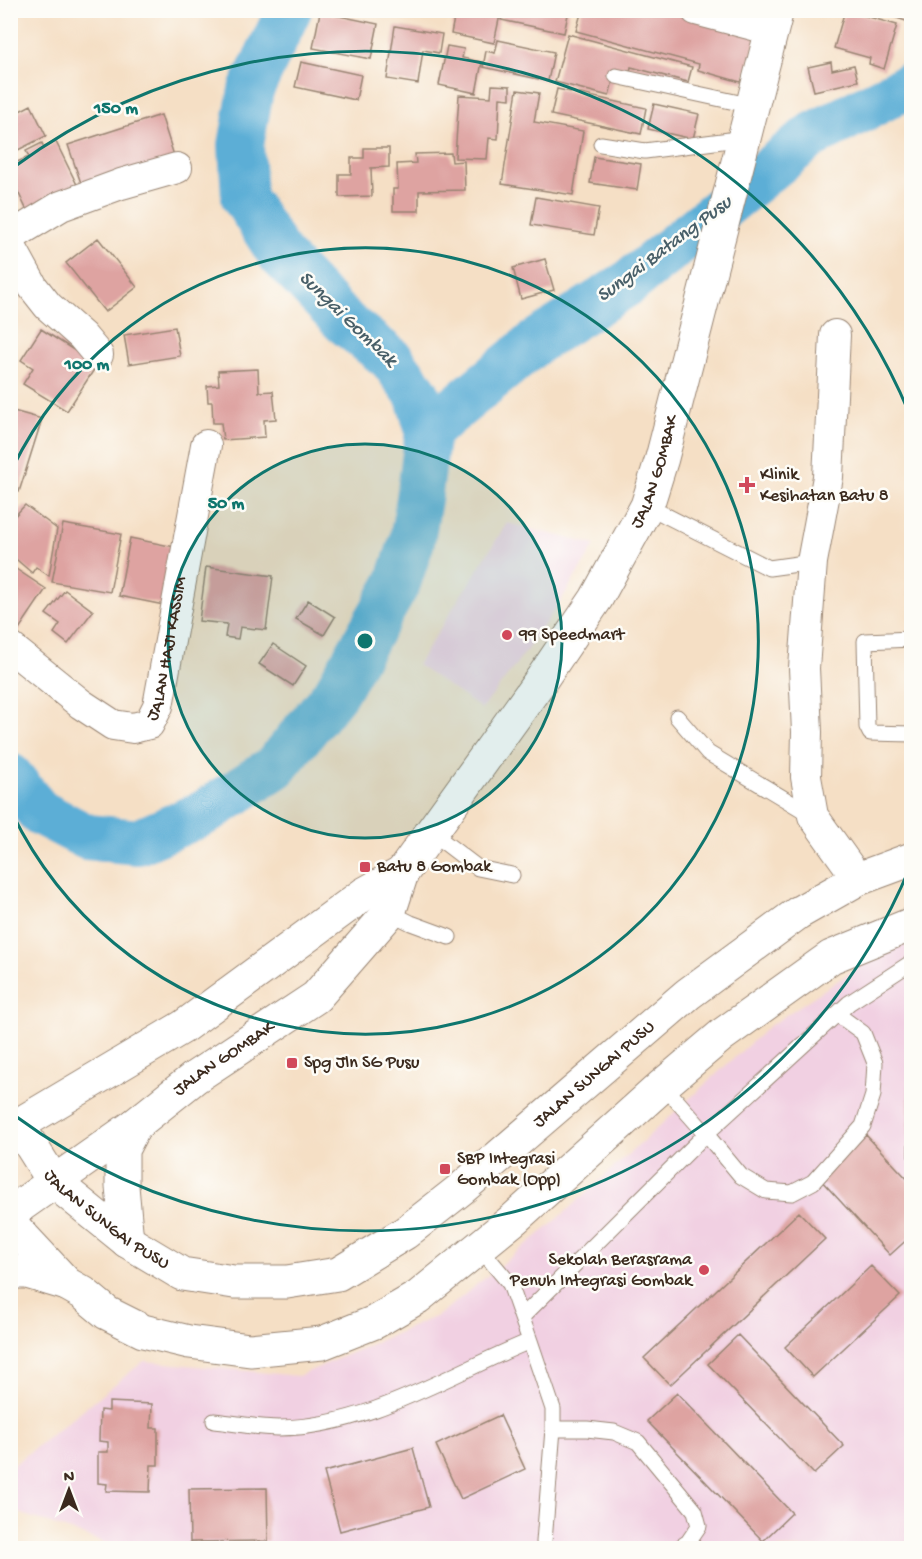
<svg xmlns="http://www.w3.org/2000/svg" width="922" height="1559" font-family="'Gochi Hand',sans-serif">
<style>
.built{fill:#f1d0e2}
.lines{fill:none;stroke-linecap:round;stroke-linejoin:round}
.river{stroke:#5baed6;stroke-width:46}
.building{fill:#dea3a1}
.lane-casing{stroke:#988472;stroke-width:17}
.street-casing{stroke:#988472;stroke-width:32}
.secondary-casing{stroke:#988472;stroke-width:35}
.primary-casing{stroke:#988472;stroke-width:35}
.lane{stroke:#fff;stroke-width:15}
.street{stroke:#fff;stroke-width:30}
.secondary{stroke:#fff;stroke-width:33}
.primary{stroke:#fff;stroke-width:33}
.ring{fill:none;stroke:#0f766e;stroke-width:3}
.poi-dot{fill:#d1495b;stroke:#fdfcf7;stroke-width:2}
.labels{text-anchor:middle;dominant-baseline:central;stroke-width:5;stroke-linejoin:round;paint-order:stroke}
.street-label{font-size:18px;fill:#3b2a1e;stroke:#fdfcf7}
.poi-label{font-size:18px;fill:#3b2a1e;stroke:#fdfcf7;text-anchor:start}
.water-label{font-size:20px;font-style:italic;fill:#485f68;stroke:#fdfcf7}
.centre{fill:#0f766e;stroke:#fdfcf7;stroke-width:3}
.ring-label{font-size:18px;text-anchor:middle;font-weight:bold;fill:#0f766e;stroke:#fdfcf7;stroke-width:5;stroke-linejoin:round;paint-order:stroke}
</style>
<rect width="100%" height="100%" fill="#fdfcf7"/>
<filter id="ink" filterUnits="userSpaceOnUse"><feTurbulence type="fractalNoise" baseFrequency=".0167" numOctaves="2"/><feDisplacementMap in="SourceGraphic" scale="12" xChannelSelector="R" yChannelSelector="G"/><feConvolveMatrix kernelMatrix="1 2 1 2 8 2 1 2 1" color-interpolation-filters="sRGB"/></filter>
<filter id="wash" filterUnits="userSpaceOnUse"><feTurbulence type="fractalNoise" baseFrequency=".008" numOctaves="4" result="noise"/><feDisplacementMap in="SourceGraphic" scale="24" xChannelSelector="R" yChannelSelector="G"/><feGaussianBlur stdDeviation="1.35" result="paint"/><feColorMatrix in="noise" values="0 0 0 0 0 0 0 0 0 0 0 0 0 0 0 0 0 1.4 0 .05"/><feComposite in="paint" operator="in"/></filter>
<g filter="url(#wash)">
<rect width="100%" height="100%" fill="#f5dfc5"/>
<path class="built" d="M507 523 595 545 560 602 524 654 482 709 417 665Z
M911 932V1548H119L11 1510V1467L144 1361 298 1376 439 1315 552 1224 768 1027Z"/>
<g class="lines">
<path class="river" d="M428 431 536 342 630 282 811 136 912 84
M10 776 39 812 87 837 138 842 204 813 275 767 336 692 398 583 412 541 419 499 428 431 417 394 391 359 343 321 281 256 244 198 241 145 251 90 289 10"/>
</g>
<g id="blocks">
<path class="building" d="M438 10H501L494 43 451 34 454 18 437 14Z
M503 10H569L564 33 501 20Z
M582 10H664L757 36 744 83 698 70 699 64 576 31Z
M845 10 897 25 884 69 869 64 870 58 834 48Z
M875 10H912V23L875 11Z
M320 12 378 24 371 59 313 48Z
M395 26 442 34 439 53 423 50 418 84 387 79Z
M568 34 692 67 688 82 631 67 629 77 615 73 609 96 555 82Z
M498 40 554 52 548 81 483 67 486 51 495 53Z
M447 46 464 49 462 58 482 62 476 93 439 85Z
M301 62 361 75 356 100 295 87Z
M831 62 832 70 854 65 858 81 814 91 808 67Z
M492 85 510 86V99L500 98 498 139 489 138 487 159 455 158 459 95 491 97Z
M557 89 646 108 641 134 551 115Z
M517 90 539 93 534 122 583 131 573 195 502 184Z
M654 104 699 114 693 139 648 129Z
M31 105 46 136 10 154V116Z
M161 115 176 162 84 192 68 145Z
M56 142 82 195 31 219 10 175V165L29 157 26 151 42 143 44 148Z
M364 148H389V167L371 168 372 196 339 197V174H351V158H364Z
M451 153 452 162 464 161 465 190 419 191V211H393V189H398L397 164 416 163 415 154Z
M594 157 641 164 637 190 590 183Z
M536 197 599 208 594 235 531 225Z
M98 238 137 287 105 312 66 263Z
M545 259 554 290 521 299 513 268Z
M175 327 180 356 129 364 124 335Z
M41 329 97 365 67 411 23 384 33 368 21 360Z
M258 369 259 392 273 391 276 419 264 420 265 437 223 440 221 423H213L212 402H208L207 386 219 385 218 371Z
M10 410 42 419 19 492 10 489Z
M25 505 57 529 49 576 36 567 32 573 10 554V521Z
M63 524 121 534 110 592 52 582Z
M130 538 185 549 174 607 119 596Z
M10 565 46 589 15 635 10 632Z
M206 567 273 576 266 630 240 627 238 639 225 637 227 624 199 621Z
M65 590 93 611 68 644 54 633 60 624 46 614Z
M308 600 335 617 324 635 296 619Z
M273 644 306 666 293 686 259 664Z
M909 1048H912V1157H908Z
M866 1135 912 1184V1235L890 1255 819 1178Z
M799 1212 825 1239 670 1385 644 1358Z
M871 1266 900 1296 813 1377 785 1347Z
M738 1335 844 1446 814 1474 708 1364Z
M677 1393 792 1513 763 1541 647 1421Z
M109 1402 152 1404 151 1428H158V1465H151L150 1492 106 1491 107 1484 98 1483V1452H108V1442L99 1441 100 1410 109 1411Z
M500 1415 525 1469 461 1499 436 1445Z
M413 1448 429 1507 340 1531 324 1472Z
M267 1488 268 1541 190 1542 189 1489Z"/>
</g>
</g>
<g filter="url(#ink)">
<use href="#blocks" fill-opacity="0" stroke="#988472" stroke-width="1.5"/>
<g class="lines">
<g class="lane-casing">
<path id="lane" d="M616 76 753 106
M601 144 645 151 745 138
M647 506 769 568 812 562
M912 639 865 641 867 727 870 733 912 734
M677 717 708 753 813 816
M432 833 478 868 512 875
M385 910 411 923 449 937
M837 1014 863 1033 875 1063 873 1095 863 1126 813 1182 792 1193 766 1191 741 1176 706 1134 837 1014 849 1003 912 962
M522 1317 706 1134 663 1085
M530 1341 553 1409V1429L544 1542 546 1548
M214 1421C235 1423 258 1428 279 1428 369 1427 449 1374 530 1341L510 1284 479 1247
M553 1429H587L614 1432 638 1442 695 1511 699 1526 688 1542 679 1548"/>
</g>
<g class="street-casing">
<g id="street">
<path d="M696 10 772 30"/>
<path d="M10 237 61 206 121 184 177 168"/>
<path d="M10 245 33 287 48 306 82 336 98 355"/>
<path d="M835 335 828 477 812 562 804 668 807 732 806 777 813 816 858 879"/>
<path id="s1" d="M10 647 81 704 113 725 133 728 149 724 158 706 206 445"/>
</g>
</g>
<g class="secondary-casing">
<g id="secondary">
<path id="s2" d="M402 873 364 894 183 1027 18 1125 54 1182 127 1241 182 1274 234 1282H287L338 1274 405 1233 461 1189 688 994 798 913 858 879 912 859"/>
<path id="s3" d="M54 1182 135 1125 194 1078 316 997 389 913 402 873 541 680 596 599 647 506 662 458 777 10"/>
<path d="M10 1223 67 1284 83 1293 107 1313 143 1331 189 1342 250 1350 322 1343 375 1322 418 1297 514 1219 663 1085 722 1035 831 957 912 924"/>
<path d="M127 1241 122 1186V1150L135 1125"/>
</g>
</g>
<g class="primary-casing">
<path id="primary" d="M10 1130 18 1125
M10 1213 54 1182
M10 1272H27L67 1284"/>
</g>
<use href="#lane" class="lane"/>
<use href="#street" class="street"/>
<use href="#secondary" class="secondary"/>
<use href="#primary" class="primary"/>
</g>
</g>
<circle cx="365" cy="641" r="197" fill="#0f766e" fill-opacity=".12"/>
<g class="ring">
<circle cx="365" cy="641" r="197"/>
<path d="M12 469A393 393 0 1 1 12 813"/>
<path d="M910 867A590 590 0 0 1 14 1115M14 167A590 590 0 0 1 910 415"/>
</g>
<g class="poi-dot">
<path d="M744 476h6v6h6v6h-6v6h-6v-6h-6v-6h6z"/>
<circle cx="507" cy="635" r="6"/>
<rect x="359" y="861" width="12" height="12" rx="3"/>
<rect x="286" y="1057" width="12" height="12" rx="3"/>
<rect x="439" y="1163" width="12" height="12" rx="3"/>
<circle cx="704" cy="1270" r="6"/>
</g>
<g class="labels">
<g class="street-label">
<text stroke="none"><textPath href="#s3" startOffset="951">JALAN GOMBAK</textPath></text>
<text stroke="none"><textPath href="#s1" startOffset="244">JALAN HAJI KASSIM</textPath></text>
<text stroke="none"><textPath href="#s3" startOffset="210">JALAN GOMBAK</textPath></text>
<text stroke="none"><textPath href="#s2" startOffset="1168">JALAN SUNGAI PUSU</textPath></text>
<text stroke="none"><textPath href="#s2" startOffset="592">JALAN SUNGAI PUSU</textPath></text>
</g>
<g class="poi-label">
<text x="760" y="475">Klinik<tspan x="760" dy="21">Kesihatan Batu 8</tspan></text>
<text x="519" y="635">99 Speedmart</text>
<text x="377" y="867">Batu 8 Gombak</text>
<text x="304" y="1063">Spg Jln SG Pusu</text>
<text x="457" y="1159">SBP Integrasi<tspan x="457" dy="21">Gombak (Opp)</tspan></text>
<text x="692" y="1260" text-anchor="end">Sekolah Berasrama<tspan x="692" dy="21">Penuh Integrasi Gombak</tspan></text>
</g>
<g class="water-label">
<text transform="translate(665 250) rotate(-37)">Sungai Batang Pusu</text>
<text transform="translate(347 320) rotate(44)">Sungai Gombak</text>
</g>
</g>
<circle cx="365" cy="641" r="9" class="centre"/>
<g class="ring-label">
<text x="116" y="113">150 m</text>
<text x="87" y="369">100 m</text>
<text x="226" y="508">50 m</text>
</g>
<rect width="922" height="1559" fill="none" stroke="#fdfcf7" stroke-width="36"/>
<g transform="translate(69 1490)" stroke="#fdfcf7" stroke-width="4.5" paint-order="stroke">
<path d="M0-4.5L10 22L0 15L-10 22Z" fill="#3b2a1e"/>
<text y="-9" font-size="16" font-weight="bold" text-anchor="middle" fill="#3b2a1e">N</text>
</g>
</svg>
